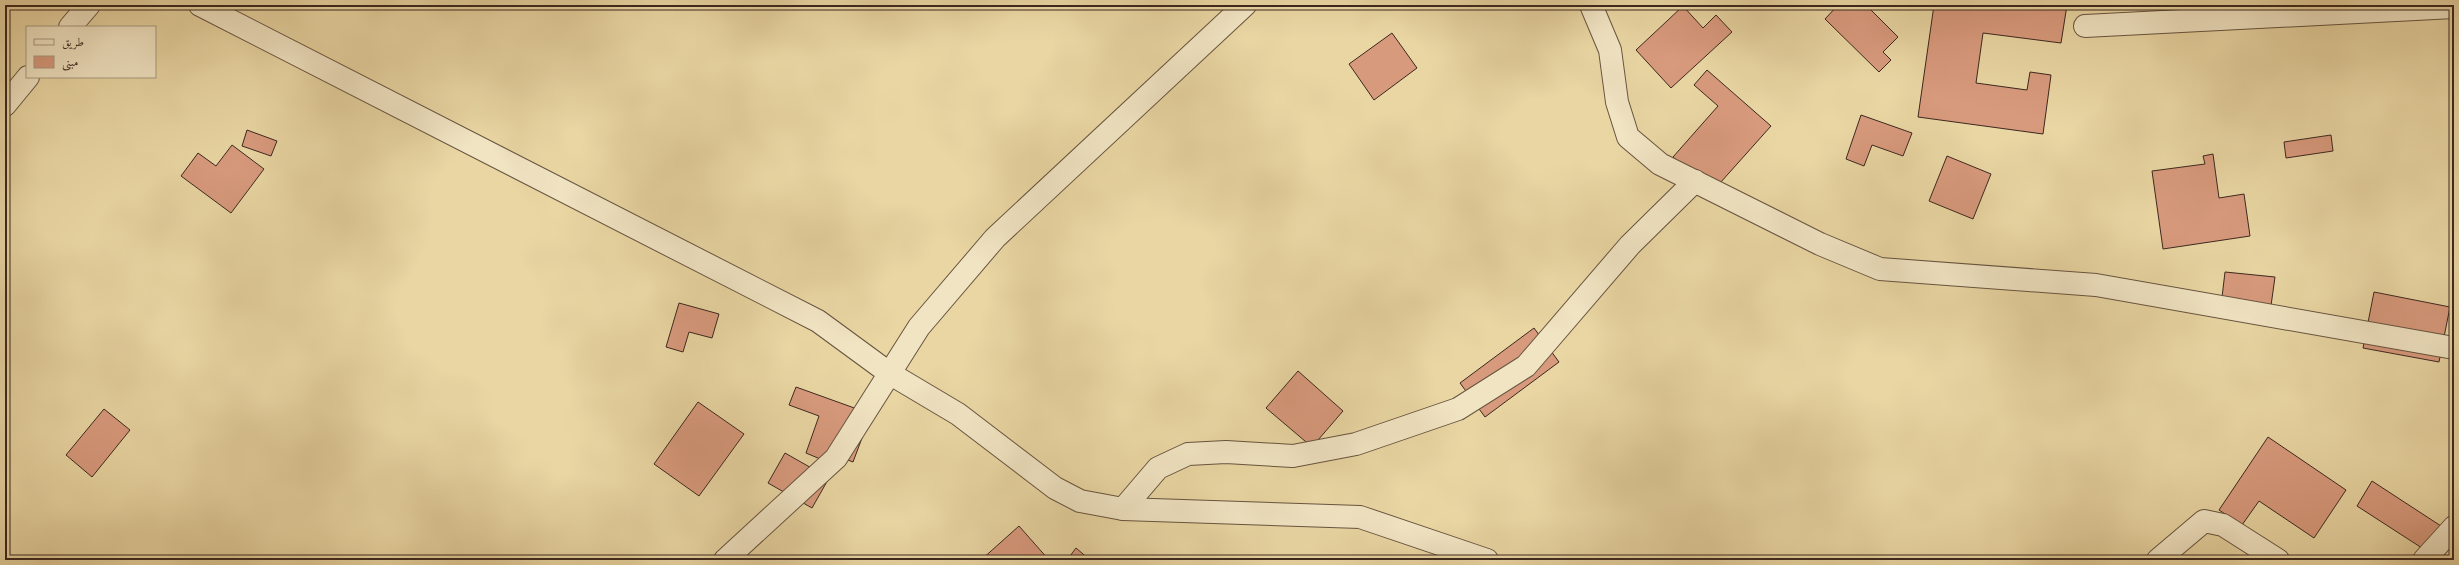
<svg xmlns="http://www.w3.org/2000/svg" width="2459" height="565" viewBox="0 0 2459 565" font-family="'IM FELL English',Amiri,serif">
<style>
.building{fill:#d89a7d;stroke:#3c281e}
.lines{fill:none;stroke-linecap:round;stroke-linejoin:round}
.minor-casing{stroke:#67543f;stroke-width:24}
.minor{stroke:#f1e4c3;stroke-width:22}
</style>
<rect width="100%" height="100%" fill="#e9d6a3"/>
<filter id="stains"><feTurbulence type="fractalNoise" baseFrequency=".005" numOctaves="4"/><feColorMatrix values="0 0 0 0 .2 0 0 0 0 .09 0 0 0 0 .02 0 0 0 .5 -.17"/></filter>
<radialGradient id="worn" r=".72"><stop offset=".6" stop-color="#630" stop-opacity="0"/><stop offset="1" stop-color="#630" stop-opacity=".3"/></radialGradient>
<g class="building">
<path d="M1838 5H1866L1898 37 1883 52 1891 60 1879 72 1825 19Z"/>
<path d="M1934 5H2067L2061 43 1983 33 1976 83 2027 90 2030 72 2051 75 2043 134 1918 117Z"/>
<path d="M2191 5H2233L2232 13Z"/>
<path d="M1683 6 1703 28 1716 15 1732 32 1671 88 1636 50Z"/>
<path d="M1392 33 1417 68 1374 100 1349 64Z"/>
<path d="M1707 70 1771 126 1712 192 1673 157 1718 106 1694 85Z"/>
<path d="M1861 115 1912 133 1903 156 1872 145 1864 166 1846 159Z"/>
<path d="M247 130 277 141 271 156 242 146Z"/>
<path d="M2331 135 2333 151 2286 158 2284 142Z"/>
<path d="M232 145 264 169 231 213 181 176 198 153 216 166Z"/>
<path d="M2213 154 2219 198 2244 194 2250 236 2163 249 2152 171 2205 164 2203 156Z"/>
<path d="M1947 156 1991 174 1973 219 1929 201Z"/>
<path d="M2225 272 2275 277 2269 320 2220 314Z"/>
<path d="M2374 292 2450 307 2439 362 2363 348Z"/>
<path d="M679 303 719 314 712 338 689 332 683 352 666 347Z"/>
<path d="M1534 328 1559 362 1485 417 1460 383Z"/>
<path d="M1298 371 1343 411 1312 447 1266 408Z"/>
<path d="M796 387 871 414 853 462 828 452 825 461 806 453 819 416 789 405Z"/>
<path d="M698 402 744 434 699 496 654 464Z"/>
<path d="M104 409 130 430 92 477 66 455Z"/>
<path d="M2268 437 2346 490 2314 538 2259 501 2242 525 2219 510Z"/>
<path d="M785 453 829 478 812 508 768 483Z"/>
<path d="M2372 481 2441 526 2425 550 2357 506Z"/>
<path d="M1019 526 1049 560H981Z"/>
<path d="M1076 548 1090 560H1067Z"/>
</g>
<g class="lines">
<g class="minor-casing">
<g id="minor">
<path d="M200 5 818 321 889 373 958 414 1055 488 1080 501 1123 509 1360 517 1487 560"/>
<path d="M1591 5 1610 50 1617 102 1628 137 1660 164 1820 244 1880 269 2096 285 2454 348"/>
<path d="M2085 26 2454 7"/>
<path d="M70 27 89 5"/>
<path d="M5 105 28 77"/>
<path d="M1123 509 1158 468 1188 454 1226 452 1293 456 1356 444 1458 409 1526 366 1630 245 1695 181"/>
<path d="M725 560 836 458 919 327 995 238 1245 5"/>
<path d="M2158 560 2204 521 2223 525 2278 560"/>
<path d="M2424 560 2454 527"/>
</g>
</g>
<use href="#minor" class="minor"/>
</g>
<rect width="2459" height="565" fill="none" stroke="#e9d6a3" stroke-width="20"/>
<rect x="6" y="6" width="2447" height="553" fill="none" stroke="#3c281e" stroke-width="2"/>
<rect x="10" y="10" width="2439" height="545" fill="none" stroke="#3c281e"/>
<rect x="26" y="26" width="130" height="52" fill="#f1e4c3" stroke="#a99981"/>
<rect x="34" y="39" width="20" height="6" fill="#f1e4c3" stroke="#a99981"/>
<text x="62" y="46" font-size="12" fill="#3c281e">طريق</text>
<rect x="34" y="56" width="20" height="12" fill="#d89a7d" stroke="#a99981"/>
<text x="62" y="66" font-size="12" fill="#3c281e">مبنى</text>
<rect width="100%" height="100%" filter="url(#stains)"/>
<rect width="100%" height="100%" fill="url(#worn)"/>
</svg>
